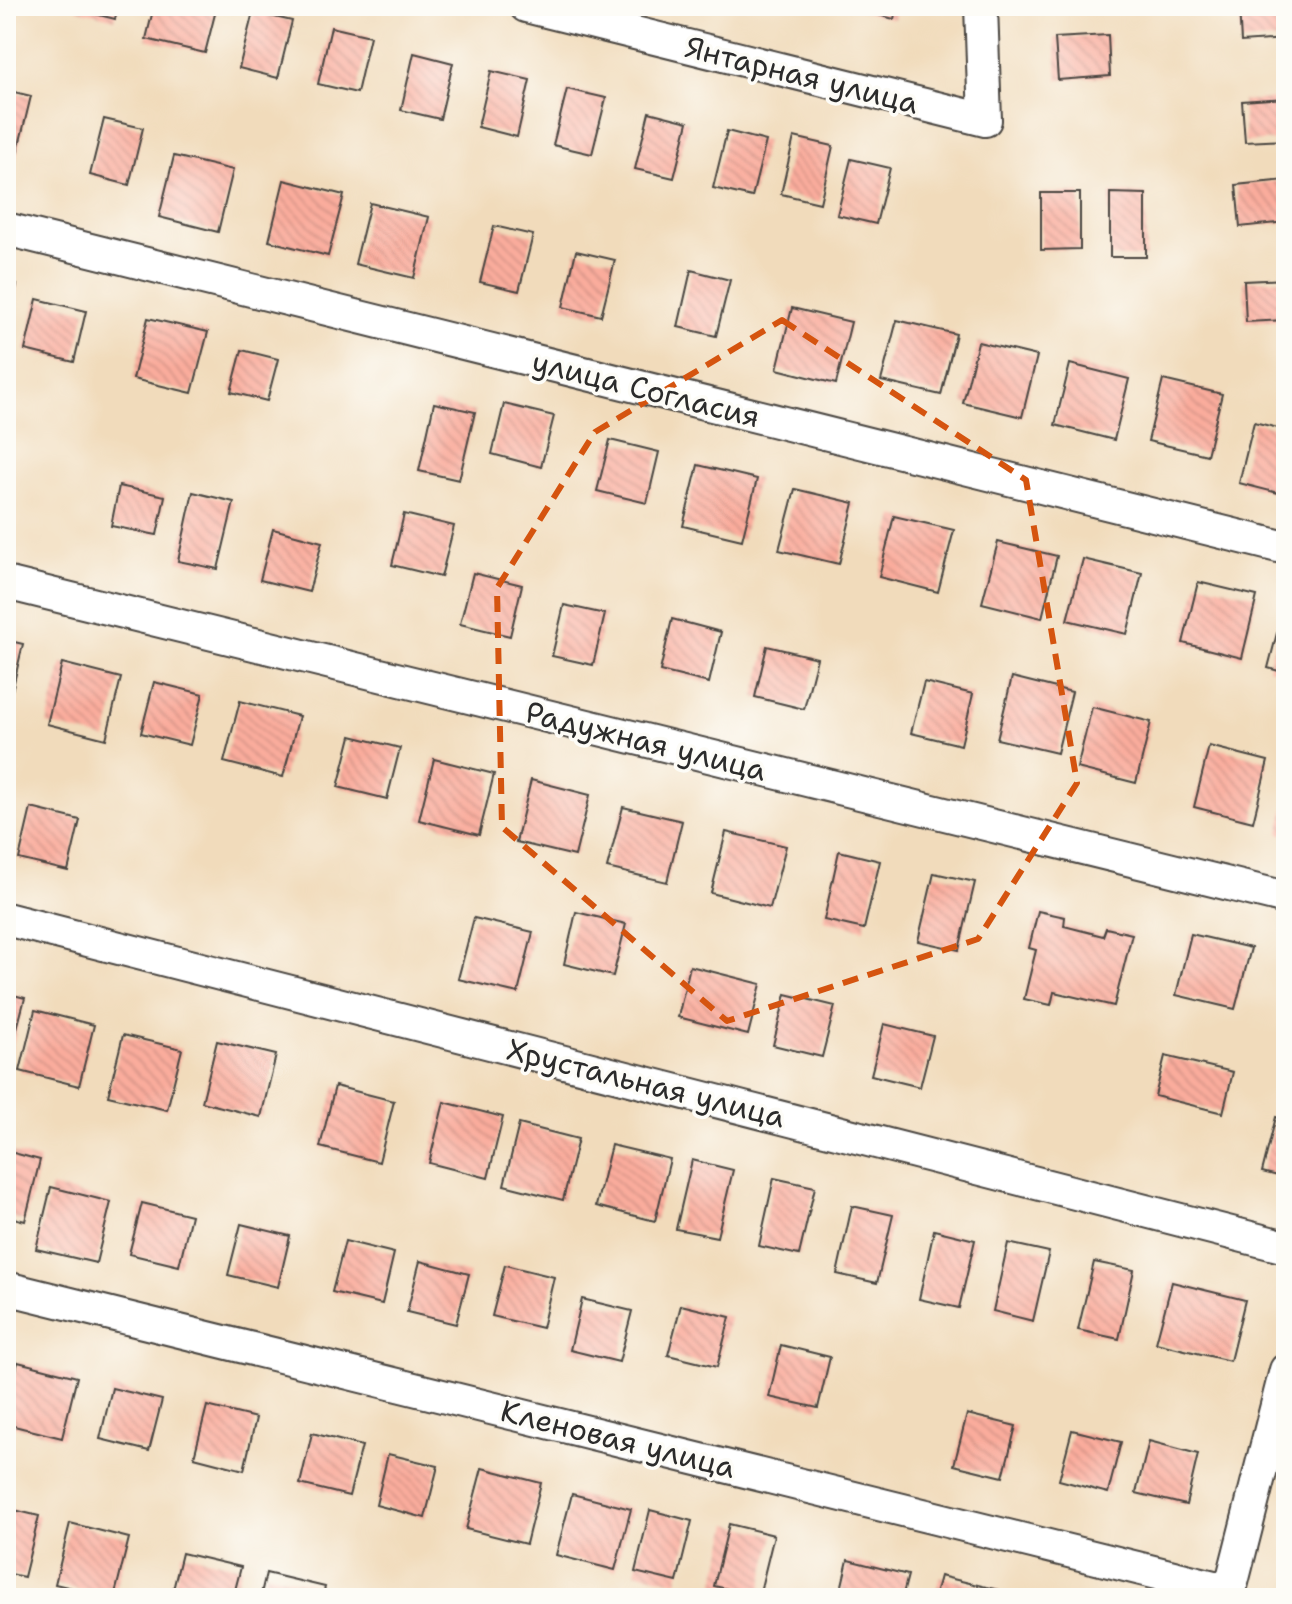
<svg xmlns="http://www.w3.org/2000/svg" width="1292" height="1604" viewBox="0 0 1292 1604" font-family="'Shantell Sans',sans-serif">
<style>
.building{fill:url(#building-back-hatch)}
.lines{fill:none;stroke-linecap:round;stroke-linejoin:round}
.minor-casing{stroke:#494541;stroke-width:36}
.minor{stroke:#fff;stroke-width:32}
.marked{fill:none;stroke:#d5540f;stroke-width:6;stroke-dasharray:16 10;stroke-linejoin:round}
.labels{text-anchor:middle;dominant-baseline:central;stroke-width:7;stroke-linejoin:round;paint-order:stroke}
.street-label{font-size:30px;fill:#2b2b2b;stroke:#fdfcf7}
</style>
<defs>
<pattern id="building-back-hatch" width="6" height="6" patternUnits="userSpaceOnUse" patternTransform="scale(2)"><rect width="6" height="6" fill="#faac9c"/><path d="M-1 5l2 2M0 0l6 6M5-1l2 2" fill="none" stroke="#d69487"/></pattern>
</defs>
<rect width="100%" height="100%" fill="#fdfcf7"/>
<filter id="ink" filterUnits="userSpaceOnUse"><feTurbulence type="fractalNoise" baseFrequency=".0125" numOctaves="2"/><feDisplacementMap in="SourceGraphic" scale="16" xChannelSelector="R" yChannelSelector="G"/><feConvolveMatrix kernelMatrix="1 2 1 2 8 2 1 2 1" color-interpolation-filters="sRGB"/></filter>
<filter id="wash" filterUnits="userSpaceOnUse"><feTurbulence type="fractalNoise" baseFrequency=".006" numOctaves="4" result="noise"/><feDisplacementMap in="SourceGraphic" scale="32" xChannelSelector="R" yChannelSelector="G"/><feGaussianBlur stdDeviation="1.8" result="paint"/><feColorMatrix in="noise" values="0 0 0 0 0 0 0 0 0 0 0 0 0 0 0 0 0 1.4 0 .05"/><feComposite in="paint" operator="in"/></filter>
<g filter="url(#wash)">
<rect width="100%" height="100%" fill="#f1dbbb"/>
<g id="blocks">
<g class="building">
<path d="M77 6H118L115 19 76 9Z"/>
<path d="M154 6H217L205 53 146 39Z"/>
<path d="M856 6H897L894 19 855 9Z"/>
<path d="M1239 6H1286V39L1241 42Z"/>
<path d="M253 12 292 21 278 78 239 68Z"/>
<path d="M331 27 370 36 357 93 318 84Z"/>
<path d="M1108 35 1110 76 1058 80 1055 38Z"/>
<path d="M414 53 453 63 440 119 401 110Z"/>
<path d="M491 71 530 80 517 137 478 127Z"/>
<path d="M567 89 606 98 592 154 553 145Z"/>
<path d="M6 90 31 96 16 158 6 155Z"/>
<path d="M1286 98V140L1245 142 1242 101Z"/>
<path d="M649 112 688 122 674 178 635 169Z"/>
<path d="M104 119 143 128 129 185 90 175Z"/>
<path d="M727 131 766 141 752 197 713 188Z"/>
<path d="M794 137 833 146 820 203 781 194Z"/>
<path d="M174 156 233 170 218 232 159 217Z"/>
<path d="M851 159 890 168 876 224 837 215Z"/>
<path d="M284 180 344 195 328 256 269 241Z"/>
<path d="M1286 180V222L1240 227 1236 185Z"/>
<path d="M1041 193H1080V249L1041 250Z"/>
<path d="M1110 193 1146 194V257H1110Z"/>
<path d="M370 203 429 217 414 278 355 264Z"/>
<path d="M494 226 533 235 519 291 480 282Z"/>
<path d="M576 251 615 260 601 316 563 307Z"/>
<path d="M691 270 730 280 716 336 678 327Z"/>
<path d="M1286 279V320L1246 322 1244 281Z"/>
<path d="M6 282 17 285 7 328H6Z"/>
<path d="M37 299 86 311 74 362 25 350Z"/>
<path d="M792 308 851 322 836 384 777 369Z"/>
<path d="M148 318 208 332 192 393 133 379Z"/>
<path d="M897 320 956 334 941 395 881 381Z"/>
<path d="M978 342 1037 356 1022 417 963 403Z"/>
<path d="M242 350 278 359 267 401 231 392Z"/>
<path d="M1070 364 1129 379 1114 440 1055 425Z"/>
<path d="M1163 380 1222 394 1207 455 1148 441Z"/>
<path d="M434 403 475 412 459 480 419 471Z"/>
<path d="M504 404 554 416 541 467 492 454Z"/>
<path d="M1254 422 1286 430V495L1239 483Z"/>
<path d="M610 440 659 452 647 503 597 491Z"/>
<path d="M698 465 757 479 742 540 683 526Z"/>
<path d="M119 486 165 496 157 535 111 526Z"/>
<path d="M795 489 854 503 839 564 779 550Z"/>
<path d="M193 492 234 502 218 569 178 561Z"/>
<path d="M404 514 454 526 441 577 392 565Z"/>
<path d="M894 516 954 530 938 592 879 577Z"/>
<path d="M273 529 322 542 309 592 260 580Z"/>
<path d="M998 542 1057 556 1042 618 982 603Z"/>
<path d="M1083 559 1142 573 1127 634 1067 620Z"/>
<path d="M473 573 522 585 510 636 460 624Z"/>
<path d="M1198 582 1257 596 1242 658 1183 643Z"/>
<path d="M1285 602H1286V673L1268 668Z"/>
<path d="M564 605 605 614 593 665 552 656Z"/>
<path d="M672 619 721 632 709 683 660 671Z"/>
<path d="M6 640 23 644 11 695 6 694Z"/>
<path d="M767 646 817 658 804 709 755 697Z"/>
<path d="M62 663 121 678 106 739 47 724Z"/>
<path d="M1012 677 1072 692 1057 753 997 739Z"/>
<path d="M154 682 203 694 190 745 141 733Z"/>
<path d="M924 682 973 694 961 745 911 733Z"/>
<path d="M240 701 299 716 283 777 224 762Z"/>
<path d="M1092 707 1151 722 1136 783 1077 768Z"/>
<path d="M351 736 400 748 387 799 338 787Z"/>
<path d="M1209 746 1268 761 1253 822 1194 807Z"/>
<path d="M434 759 494 774 479 835 419 820Z"/>
<path d="M531 780 590 795 575 856 516 842Z"/>
<path d="M623 807 682 821 667 882 607 868Z"/>
<path d="M31 808 80 820 68 871 19 859Z"/>
<path d="M1285 808H1286V835L1279 833Z"/>
<path d="M726 832 786 846 770 908 711 893Z"/>
<path d="M839 851 880 861 864 929 824 920Z"/>
<path d="M934 873 975 882 959 950 918 941Z"/>
<path d="M1038 911 1065 917 1064 926 1103 936 1106 928 1132 934 1114 1006 1054 992 1051 1005 1024 999 1036 950 1029 948Z"/>
<path d="M576 912 626 924 613 976 564 964Z"/>
<path d="M474 918 533 932 518 993 458 979Z"/>
<path d="M1191 934 1251 948 1235 1009 1176 995Z"/>
<path d="M690 966 761 984 748 1035 678 1017Z"/>
<path d="M6 993 25 998 9 1059H6Z"/>
<path d="M786 994 835 1006 822 1057 773 1045Z"/>
<path d="M35 1010 94 1025 79 1086 20 1071Z"/>
<path d="M884 1024 933 1036 920 1087 871 1075Z"/>
<path d="M123 1035 182 1049 167 1110 108 1096Z"/>
<path d="M217 1041 276 1055 261 1117 202 1102Z"/>
<path d="M1165 1056 1233 1072 1223 1113 1155 1096Z"/>
<path d="M335 1086 394 1101 379 1162 320 1147Z"/>
<path d="M444 1102 503 1117 488 1178 429 1163Z"/>
<path d="M1276 1117 1286 1119V1178L1262 1172Z"/>
<path d="M519 1124 578 1139 563 1200 504 1185Z"/>
<path d="M611 1145 670 1159 655 1221 596 1206Z"/>
<path d="M6 1151 40 1160 25 1221 6 1216Z"/>
<path d="M692 1160 733 1170 717 1237 676 1229Z"/>
<path d="M774 1178 815 1187 799 1255 759 1246Z"/>
<path d="M51 1187 111 1202 96 1263 36 1249Z"/>
<path d="M142 1203 191 1215 179 1266 129 1254Z"/>
<path d="M852 1206 893 1215 877 1283 837 1274Z"/>
<path d="M241 1224 290 1236 278 1287 228 1275Z"/>
<path d="M934 1230 975 1240 959 1308 919 1299Z"/>
<path d="M345 1241 394 1253 382 1304 332 1292Z"/>
<path d="M1008 1243 1049 1252 1033 1321 993 1311Z"/>
<path d="M420 1261 469 1274 456 1324 407 1312Z"/>
<path d="M1094 1262 1134 1270 1119 1339 1078 1330Z"/>
<path d="M505 1265 554 1277 542 1328 492 1316Z"/>
<path d="M1172 1282 1245 1300 1230 1361 1156 1343Z"/>
<path d="M582 1299 632 1311 619 1362 570 1350Z"/>
<path d="M681 1305 730 1317 717 1367 668 1355Z"/>
<path d="M781 1345 830 1357 818 1408 769 1397Z"/>
<path d="M18 1362 77 1377 62 1438 6 1424V1410Z"/>
<path d="M112 1388 162 1400 149 1451 100 1439Z"/>
<path d="M207 1406 256 1418 244 1470 194 1457Z"/>
<path d="M967 1414 1016 1426 1003 1477 954 1465Z"/>
<path d="M1072 1430 1121 1442 1108 1493 1059 1480Z"/>
<path d="M312 1433 362 1446 349 1496 300 1484Z"/>
<path d="M1149 1441 1198 1454 1186 1505 1136 1493Z"/>
<path d="M388 1454 438 1466 425 1518 376 1505Z"/>
<path d="M482 1468 541 1483 526 1544 466 1529Z"/>
<path d="M572 1494 631 1509 615 1570 556 1555Z"/>
<path d="M6 1508 39 1516 24 1577 6 1573Z"/>
<path d="M650 1510 692 1521 677 1582 635 1572Z"/>
<path d="M70 1523 129 1538 114 1598 55 1584Z"/>
<path d="M729 1524 774 1535 759 1596 714 1586Z"/>
<path d="M182 1553 241 1567 233 1598H171Z"/>
<path d="M848 1560 908 1575 902 1598H839Z"/>
<path d="M266 1573 325 1587 322 1598H260Z"/>
<path d="M940 1576 999 1590 997 1598H934Z"/>
</g>
</g>
</g>
<g filter="url(#ink)">
<use href="#blocks" fill-opacity="0" stroke="#494541" stroke-width="2"/>
<g class="lines">
<g class="minor-casing">
<g id="minor">
<path d="M526 6 985 120 981 6"/>
<path d="M6 229 1286 548"/>
<path d="M6 583 1286 898"/>
<path d="M6 919 1286 1247"/>
<path d="M6 1288 1230 1591"/>
<path d="M1228 1598 1286 1370"/>
</g>
</g>
<use href="#minor" class="minor"/>
</g>
</g>
<path class="marked" d="M782 320 1026 480 1077 783 978 939 727 1021 502 827 497 588 595 432Z"/>
<g class="labels">
<g class="street-label">
<text transform="translate(802 75) rotate(14)">Янтарная улица</text>
<text transform="translate(646 389) rotate(14)">улица Согласия</text>
<text transform="translate(646 741) rotate(14)">Радужная улица</text>
<text transform="translate(646 1083) rotate(14)">Хрустальная улица</text>
<text transform="translate(618 1439) rotate(14)">Кленовая улица</text>
</g>
</g>
<rect width="1292" height="1604" fill="none" stroke="#fdfcf7" stroke-width="32"/>
</svg>
